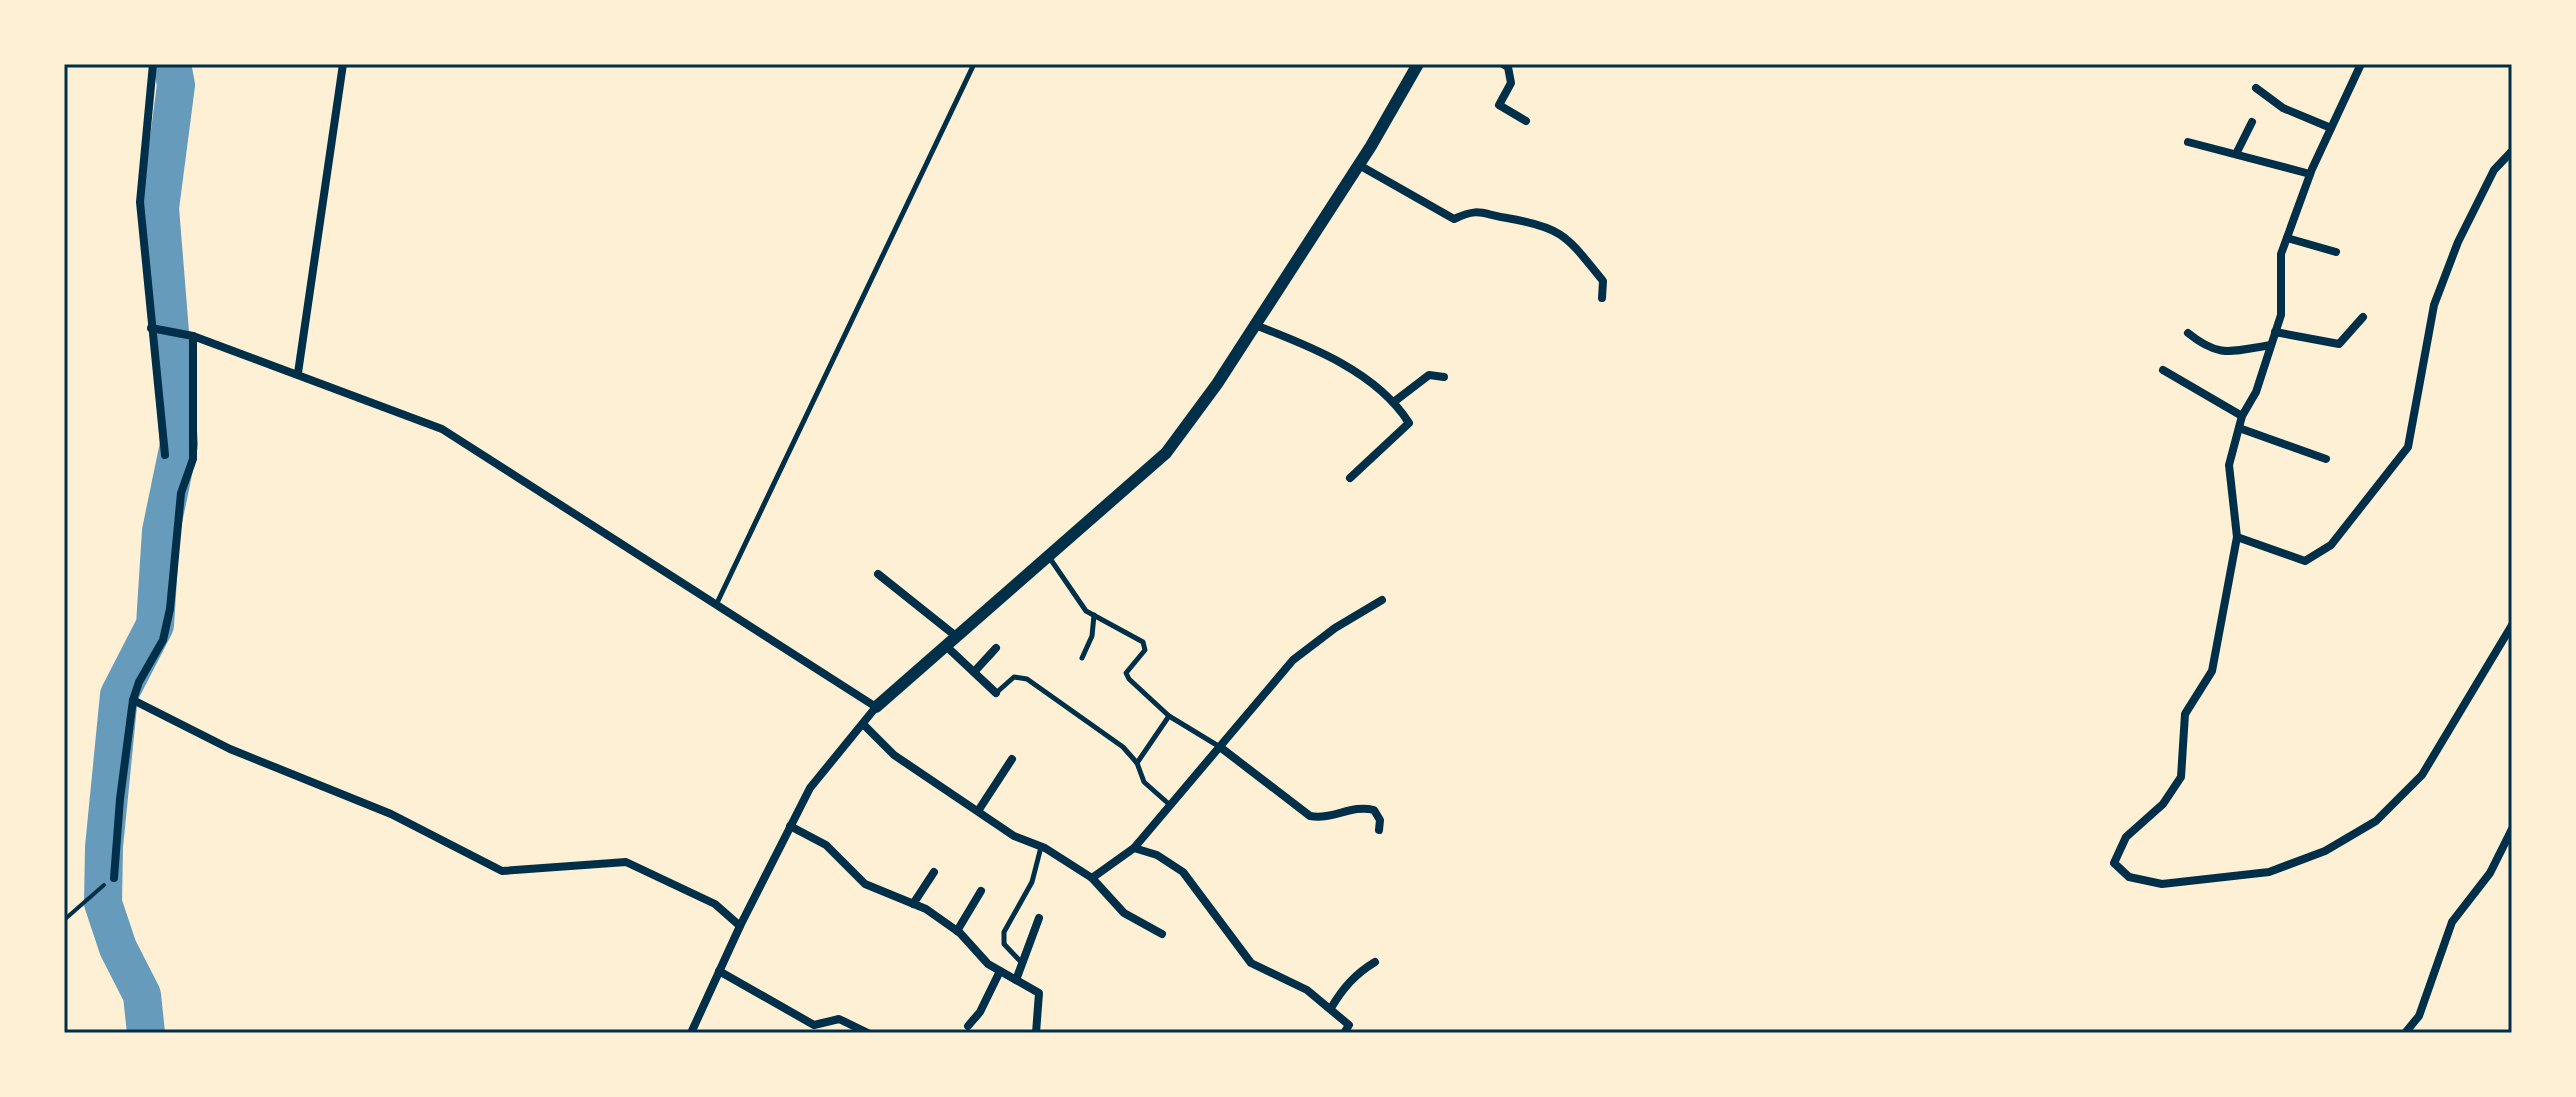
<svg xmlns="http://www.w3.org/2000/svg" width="2576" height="1097" viewBox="0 0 2576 1097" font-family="'IBM Plex Serif',serif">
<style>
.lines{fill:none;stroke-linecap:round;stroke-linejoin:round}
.river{stroke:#669bbc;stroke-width:38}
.path{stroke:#003049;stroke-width:4}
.service{stroke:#003049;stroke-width:5}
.minor{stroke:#003049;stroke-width:8}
.tertiary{stroke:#003049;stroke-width:12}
.neatline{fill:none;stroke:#003049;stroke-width:3}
</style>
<rect width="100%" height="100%" fill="#fdf0d5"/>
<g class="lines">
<path class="river" d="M146 1033 142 995 118 948 103 903 104 847 119 695 155 625 161 531 179 444 160 208 176 85 172 64"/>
<path class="path" d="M64 920 104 885"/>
<g class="service">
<path d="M1049 557 1086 611 1143 642 1145 650 1126 673 1129 679 1169 716 1220 747"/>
<path d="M717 603 974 64"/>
<path d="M1082 658 1092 636 1094 615"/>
<path d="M996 693 1014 677 1027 679 1123 747 1137 763 1144 782 1170 805"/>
<path d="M1137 763 1169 716"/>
<path d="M1022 963 1004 944V932L1032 882 1041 847"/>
</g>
<g class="minor">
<path d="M153 64 140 202 165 455"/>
<path d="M1503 64 1508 67 1511 83 1499 105 1526 121"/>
<path d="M2361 64 2312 169 2281 254V315L2256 392 2242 416 2229 465 2237 537 2212 671 2185 714 2181 777 2163 804 2126 837 2114 863 2129 877 2162 884 2269 872 2325 851 2376 821 2422 775 2512 625"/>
<path d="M2256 88 2283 108 2331 128"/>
<path d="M2188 142 2310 174"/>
<path d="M2236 154 2252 122"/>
<path d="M1359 165 1454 219C1480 207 1481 214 1507 218 1565 228 1567 237 1603 281L1602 298"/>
<path d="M2287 238 2336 252"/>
<path d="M1255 325C1310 346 1377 372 1409 423L1350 478"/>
<path d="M151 328 193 336 442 429 876 707 810 788 740 926 691 1033"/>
<path d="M2275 332 2339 344 2363 317"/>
<path d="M2188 333C2220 359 2232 351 2271 345"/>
<path d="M2163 370 2242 416"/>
<path d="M298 373 343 64"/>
<path d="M1395 401 1429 375 1444 377"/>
<path d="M2239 428 2326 459"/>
<path d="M2237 537 2305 561 2331 545 2408 447 2434 305 2458 242 2494 170 2512 151"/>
<path d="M878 574 957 637"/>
<path d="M946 646 996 693"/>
<path d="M974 672 996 648"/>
<path d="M133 700 230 749 391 814 502 871 626 862 715 904 740 926"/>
<path d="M863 724 894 755 1014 836 1045 848 1092 878 1134 848 1157 855 1183 872 1251 963 1307 990 1349 1025 1344 1033"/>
<path d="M1220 747 1310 816C1334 820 1351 804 1374 810L1380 820 1379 830"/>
<path d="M978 811 1012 759"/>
<path d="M790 826 826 845 865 884 926 909 960 933 988 964 1039 993 1036 1033"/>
<path d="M1134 848 1293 660 1335 628 1382 600"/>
<path d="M114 878 120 799 133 700 139 682 163 640 170 609 181 493 193 459V336"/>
<path d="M1092 878 1124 913 1162 934"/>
<path d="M913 904 934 872"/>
<path d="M957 931 981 891"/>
<path d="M719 971 814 1025 839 1019 868 1033"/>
<path d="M1016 980 1039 918"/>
<path d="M1331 1008C1343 988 1355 974 1375 962"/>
<path d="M968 1026 980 1012 1000 971"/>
<path d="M2405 1033 2419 1016 2452 922 2490 873 2512 829"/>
</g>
<path class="tertiary" d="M876 707 1166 453 1217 384 1371 146 1418 64"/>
</g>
<rect width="2576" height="1097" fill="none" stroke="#fdf0d5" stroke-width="132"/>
<rect x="66" y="66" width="2444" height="965" class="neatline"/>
</svg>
